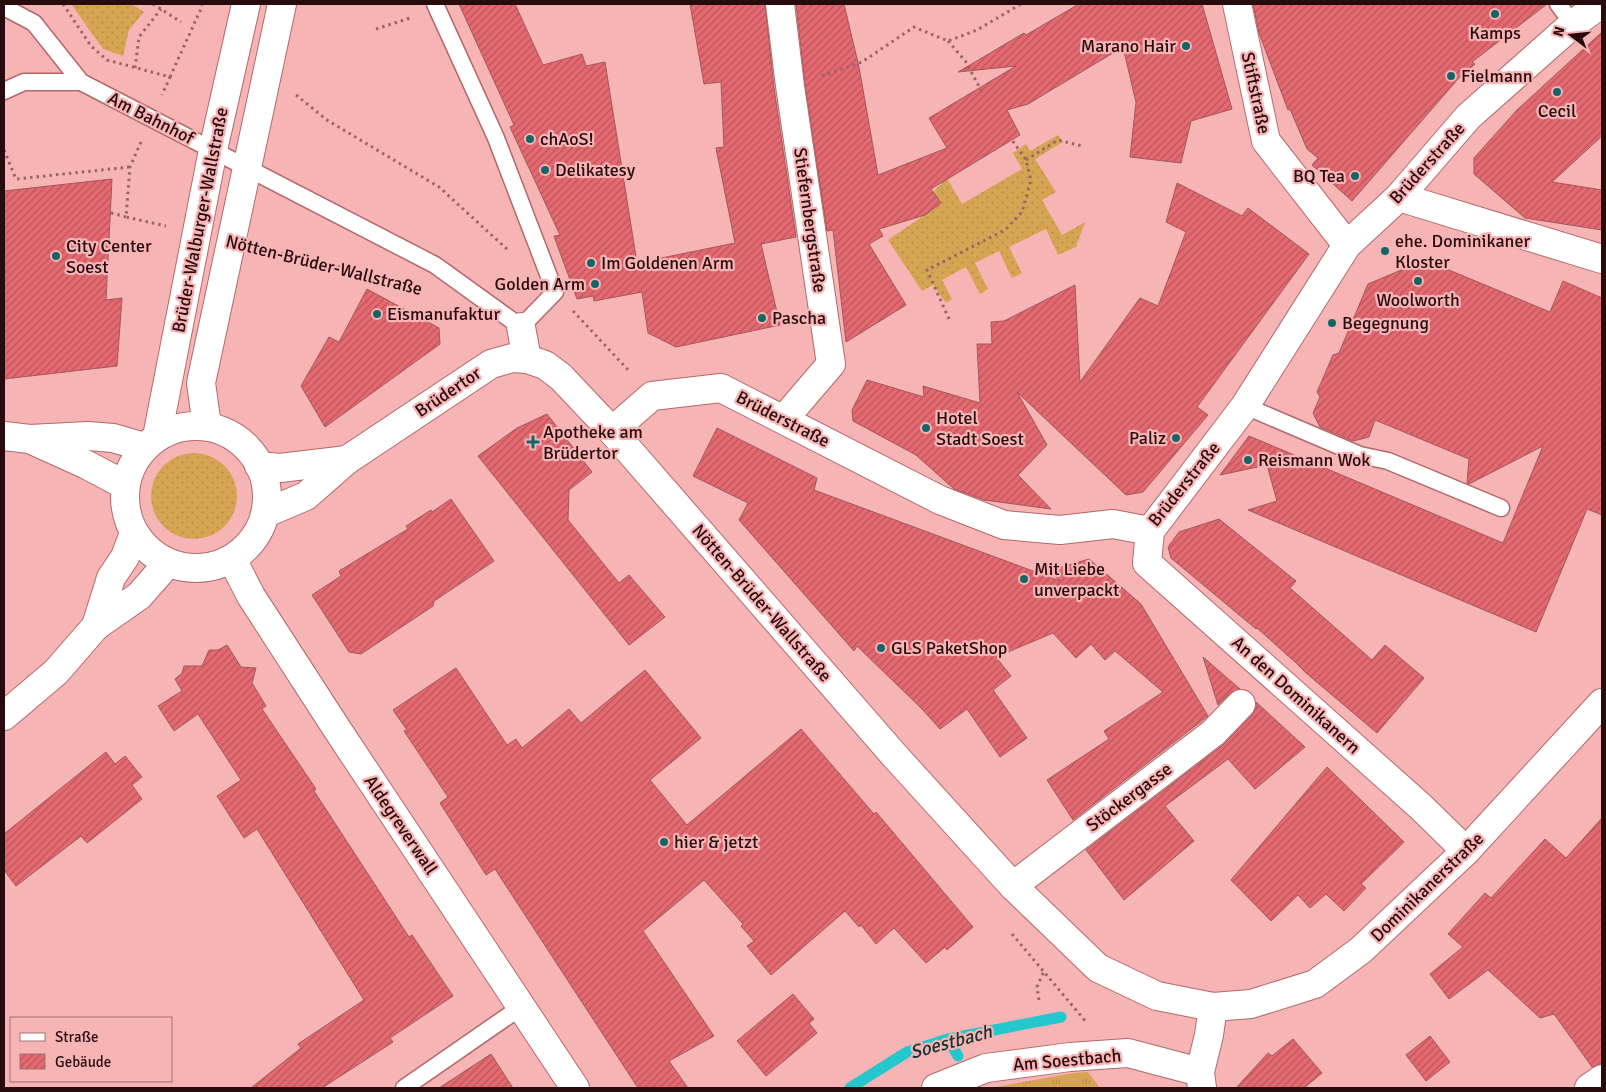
<svg xmlns="http://www.w3.org/2000/svg" width="1606" height="1092" viewBox="0 0 1606 1092" font-family="Signika,sans-serif">
<style>
.grass{fill:url(#grass-dots)}
.park{fill:url(#park-tufts)}
.lines{fill:none;stroke-linecap:round;stroke-linejoin:round}
.stream{stroke:#23c7cd;stroke-width:11}
.building{fill:url(#building-hatch);stroke:#a2585b}
.lane-casing{stroke:#b4686a;stroke-width:19}
.street-casing{stroke:#b4686a;stroke-width:30}
.secondary-casing{stroke:#b4686a;stroke-width:30}
.path{stroke:#976667;stroke-width:3;stroke-dasharray:2.5 4;stroke-linecap:butt}
.lane{stroke:#fff;stroke-width:16}
.street{stroke:#fff;stroke-width:28}
.secondary{stroke:#fff;stroke-width:28}
.poi-dot{fill:#156567;stroke:#f7b4b5;stroke-width:2}
.labels{text-anchor:middle;dominant-baseline:central;stroke-width:4.5;stroke-linejoin:round;paint-order:stroke}
.poi-label{font-size:18px;fill:#280b0d;stroke:#f7b4b5;text-anchor:start}
.street-label{font-size:18px;fill:#280b0d;stroke:#f7b4b5}
.water-label{font-size:19px;font-style:italic;fill:#153435;stroke:#f7b4b5}
</style>
<defs>
<pattern id="grass-dots" width="8" height="8" patternUnits="userSpaceOnUse" patternTransform="scale(1.25)"><rect width="8" height="8" fill="#d5a554"/><path d="M2 2h.1M6 6h.1" fill="none" stroke="#b78d48" stroke-width="1.8" stroke-linecap="round"/></pattern>
<pattern id="park-tufts" width="24" height="20" patternUnits="userSpaceOnUse" patternTransform="scale(1.25)"><rect width="24" height="20" fill="#d5a554"/><path d="M3 7l-1-3M5 7V3M7 7l1-3M15 17l-1-3M17 17v-4M19 17l1-3" fill="none" stroke="#b78d48"/></pattern>
<pattern id="building-hatch" width="6" height="6" patternUnits="userSpaceOnUse" patternTransform="scale(1.25)"><rect width="6" height="6" fill="#e56971"/><path d="M-1 1l2-2M0 6l6-6M5 7l2-2" fill="none" stroke="#ba555b"/></pattern>
</defs>
<rect width="100%" height="100%" fill="#f7b4b5"/>
<g class="grass">
<path d="M71 4H131L144 12 129 30 123 56 103 49Z"/>
<path d="M1058 135 1063 142 1035 159 1056 192 1042 200 1062 235 1085 222 1076 247 1058 255 1046 229 1009 247 1022 273 1012 278 999 251 975 263 988 289 980 294 966 267 942 280 952 299 946 303 933 285 922 291 888 240 932 210 933 192 947 178 962 204 1022 169 1013 153 1026 144 1030 151Z"/>
<circle cx="194" cy="496" r="43"/>
</g>
<path class="park" d="M1088 1072 1100 1088H990L1073 1073Z"/>
<g class="lines">
<g class="stream">
<path d="M948 1039 958 1056"/>
<path d="M850 1088 907 1052 948 1039 1061 1017"/>
</g>
</g>
<g class="building">
<path d="M459 4H515L543 65 582 54 586 66 605 62 637 263 735 243 716 148 724 147 721 82 704 84 690 4H765L774 88 796 237 761 244 780 325 676 347 648 333 642 292 594 301 593 296 577 299 554 236 560 235 510 127 514 125Z"/>
<path d="M796 4H844L859 67 878 175 947 148 929 118 1016 66 958 72 1024 33 1026 35 1038 28 1079 4H1202L1232 109 1191 121 1181 163 1130 157 1136 102 1123 47 1028 104 1007 110 1020 135 931 189 941 203 925 215 879 229 883 236 869 244 906 305 846 342 833 230 827 231 805 84Z"/>
<path d="M1253 4H1547L1472 62 1475 64 1458 79 1352 201 1312 165 1318 158 1307 149 1290 109 1288 110 1259 33Z"/>
<path d="M1602 32V136L1552 182 1602 190V230L1525 218 1474 174V158L1517 110Z"/>
<path d="M112 179 106 300 122 298 117 366 4 379V191Z"/>
<path d="M1177 183 1242 216 1248 208 1309 254 1197 407 1208 415 1143 492 1126 495 1017 392 1047 445 1018 475 1051 509 984 500 954 489 916 455 853 421 852 410 867 380 924 397 923 386 980 403 977 344H992L991 322 1004 321 1075 285 1080 382 1140 298 1158 306 1186 232 1166 222Z"/>
<path d="M1425 260 1550 312 1563 281 1602 298V515L1587 509 1536 632 1248 510 1277 501 1267 465 1220 475 1249 436 1503 543 1543 446 1469 484 1467 483 1469 459 1375 420 1369 437 1353 441 1320 427 1313 413 1320 397 1317 392 1333 355 1339 353 1368 284Z"/>
<path d="M367 289 439 328 440 344 325 427 301 386 329 337 339 342Z"/>
<path d="M547 414 592 472 569 490 568 520 619 583 629 575 665 617 629 645 478 456 517 428Z"/>
<path d="M717 428 817 478 814 490 1060 581 1049 571 1089 559 1141 604 1208 716 1073 820 1047 780 1109 739 1104 731 1163 692 1115 651 1105 660 1091 644 1076 658 1053 633 996 657 1011 676 993 690 1027 738 1000 757 967 709 940 729 922 709 857 646 854 651 739 520 748 503 693 476Z"/>
<path d="M451 499 494 561 434 601 433 606 361 654 349 652 312 595 341 576 339 571 408 529 406 526 431 510 432 512Z"/>
<path d="M1219 519 1296 581 1290 588 1372 660 1385 645 1424 678 1377 733 1306 673 1295 662 1257 628 1256 629 1171 558 1168 547 1179 532Z"/>
<path d="M227 645 241 667 256 668 252 683 266 706 262 709 316 789 314 791 409 937 412 935 453 996 390 1038 393 1042 322 1088H251L301 1048 298 1044 364 1000 257 829 244 838 217 796 241 780 198 714 174 731 158 706 182 691 175 679 182 673 184 666H202L209 650H218Z"/>
<path d="M1203 657 1240 689 1230 693 1218 705Z"/>
<path d="M456 668 507 745 516 739 522 748 569 709 581 723 645 670 701 738 650 780 687 825 801 729 874 814 876 812 973 927 947 950 945 947 926 963 894 928 876 944 861 925 859 927 845 911 771 975 747 946 754 941 741 926 743 924 704 880 643 931 714 1036 669 1061 688 1088H638L495 869 486 875 440 803 448 797 404 731 407 730 393 710Z"/>
<path d="M1256 702 1305 747 1255 789 1228 759 1165 806 1194 841 1124 900 1086 850 1223 745 1252 715 1256 708Z"/>
<path d="M106 752 115 764 125 756 142 777 132 785 142 799 87 843 81 836 16 886 4 870V834Z"/>
<path d="M1327 767 1404 842 1361 884 1366 888 1344 911 1326 894 1310 908 1298 895 1271 921 1231 880Z"/>
<path d="M1602 818V1064L1592 1067 1554 1014 1540 1018 1488 970 1449 999 1430 974 1463 947 1448 934 1485 893 1491 898 1545 839 1566 858Z"/>
<path d="M793 994 814 1019 809 1023 817 1033 766 1076 737 1041Z"/>
<path d="M1430 1036 1450 1062 1426 1081 1406 1055Z"/>
<path d="M1293 1039 1322 1073 1304 1088H1236L1268 1053 1272 1056Z"/>
<path d="M491 1054 513 1088H439Z"/>
</g>
<g class="lines">
<g class="lane-casing">
<g id="lane">
<path d="M1558 4 1573 24"/>
<path d="M4 7 34 23 81 82 435 265 521 327 555 292 496 138 435 4"/>
<path d="M4 91 24 82H81"/>
<path d="M1245 406 1360 455 1388 461 1501 508"/>
<path d="M404 1088 521 1007"/>
</g>
</g>
<g class="street-casing">
<g id="street">
<path d="M780 4 790 86 831 364 784 419"/>
<path d="M1237 4 1266 141 1347 245"/>
<path d="M1399 197 1602 259"/>
<path d="M521 327 527 359"/>
<path d="M612 431 652 396 721 388 940 500 1004 525 1060 530 1113 524 1150 531"/>
<path d="M4 436 30 439 88 436 113 438 144 447"/>
<path d="M34 441 85 464 125 485"/>
<path d="M259 466 280 468 347 460"/>
<path d="M266 513 306 496 347 460 491 364 512 358 527 359 545 365 561 377 612 431 894 755 1013 886 1098 968 1157 996 1213 1007 1251 1004 1315 984 1361 950 1466 851 1602 703"/>
<path d="M1150 531 1245 406 1347 245 1399 197 1468 117 1573 24 1601 4"/>
<path d="M1150 531 1147 563 1421 807 1466 851"/>
<path d="M1013 886 1213 733 1241 704"/>
<path d="M936 1088 986 1068 1070 1057 1113 1054 1128 1053 1200 1072"/>
<path d="M1202 1088 1200 1072 1209 1035 1213 1007"/>
<path d="M1589 1088 1602 1079"/>
</g>
</g>
<g class="secondary-casing">
<g id="secondary">
<circle cx="196" cy="497" r="71"/>
<path d="M207 426 201 383 282 4"/>
<path d="M157 437 213 150 246 4"/>
<path d="M232 559 251 596 337 729 575 1088"/>
<path d="M96 626 111 578 125 557 134 533"/>
<path d="M4 716 56 672 96 626 139 596 168 563"/>
</g>
</g>
<g class="path">
<path d="M63 4 91 46 107 60 170 77 162 95"/>
<path d="M153 4 181 22"/>
<path d="M376 29 413 17"/>
<path d="M948 41 966 62 982 92"/>
<path d="M135 68 139 37 161 9"/>
<path d="M822 76 862 62 914 27 948 41 977 30 1021 4"/>
<path d="M170 77 200 11 202 4"/>
<path d="M296 95 327 120 439 187 508 250"/>
<path d="M141 142 130 167 126 217 166 226"/>
<path d="M4 150 16 179 130 167"/>
<path d="M1026 160 1058 140 1082 146"/>
<path d="M111 213 126 217"/>
<path d="M262 249 405 282"/>
<path d="M573 311 630 372"/>
<path d="M949 319 927 270 1005 230 1022 212 1031 180 1026 160 1012 140"/>
<path d="M1012 934 1087 1023"/>
<path d="M1039 1000 1037 987 1044 971"/>
</g>
<use href="#lane" class="lane"/>
<use href="#street" class="street"/>
<use href="#secondary" class="secondary"/>
</g>
<g class="poi-dot">
<circle cx="1495" cy="14" r="5"/>
<circle cx="1186" cy="46" r="5"/>
<circle cx="1451" cy="76" r="5"/>
<circle cx="1557" cy="92" r="5"/>
<circle cx="530" cy="139" r="5"/>
<circle cx="545" cy="170" r="5"/>
<circle cx="1355" cy="176" r="5"/>
<circle cx="1385" cy="251" r="5"/>
<circle cx="56" cy="256" r="5"/>
<circle cx="591" cy="263" r="5"/>
<circle cx="1418" cy="281" r="5"/>
<circle cx="595" cy="284" r="5"/>
<circle cx="377" cy="314" r="5"/>
<circle cx="762" cy="318" r="5"/>
<circle cx="1332" cy="323" r="5"/>
<circle cx="926" cy="428" r="5"/>
<circle cx="1176" cy="438" r="5"/>
<path d="M530.5 434.5h5v5h5v5h-5v5h-5v-5h-5v-5h5z"/>
<circle cx="1248" cy="460" r="5"/>
<circle cx="1024" cy="579" r="5"/>
<circle cx="881" cy="648" r="5"/>
<circle cx="664" cy="842" r="5"/>
</g>
<g class="labels">
<g class="poi-label">
<text x="1495" y="33" text-anchor="middle">Kamps</text>
<text x="1176" y="46" text-anchor="end">Marano Hair</text>
<text x="1461" y="76">Fielmann</text>
<text x="1557" y="111" text-anchor="middle">Cecil</text>
<text x="540" y="139">chAoS!</text>
<text x="555" y="170">Delikatesy</text>
<text x="1345" y="176" text-anchor="end">BQ Tea</text>
<text x="1395" y="241">ehe. Dominikaner<tspan x="1395" dy="21">Kloster</tspan></text>
<text x="66" y="246">City Center<tspan x="66" dy="21">Soest</tspan></text>
<text x="601" y="263">Im Goldenen Arm</text>
<text x="585" y="284" text-anchor="end">Golden Arm</text>
<text x="1418" y="300" text-anchor="middle">Woolworth</text>
<text x="387" y="314">Eismanufaktur</text>
<text x="772" y="318">Pascha</text>
<text x="1342" y="323">Begegnung</text>
<text x="936" y="418">Hotel<tspan x="936" dy="21">Stadt Soest</tspan></text>
<text x="543" y="432">Apotheke am<tspan x="543" dy="21">Brüdertor</tspan></text>
<text x="1166" y="438" text-anchor="end">Paliz</text>
<text x="1258" y="460">Reismann Wok</text>
<text x="1034" y="569">Mit Liebe<tspan x="1034" dy="21">unverpackt</tspan></text>
<text x="891" y="648">GLS PaketShop</text>
<text x="674" y="842">hier &amp; jetzt</text>
</g>
<g class="street-label">
<text transform="translate(1256 93) rotate(78)">Stiftstraße</text>
<text transform="translate(151 118) rotate(27)">Am Bahnhof</text>
<text transform="translate(1427 163) rotate(-48)">Brüderstraße</text>
<text transform="translate(200 220) rotate(-79)">Brüder-Walburger-Wallstraße</text>
<text transform="translate(810 220) rotate(82)">Stiefernbergstraße</text>
<text transform="translate(324 265) rotate(14)">Nötten-Brüder-Wallstraße</text>
<text transform="translate(448 392) rotate(-34)">Brüdertor</text>
<text transform="translate(783 419) rotate(27)">Brüderstraße</text>
<text transform="translate(1184 484) rotate(-51)">Brüderstraße</text>
<text transform="translate(762 603) rotate(49)">Nötten-Brüder-Wallstraße</text>
<text transform="translate(1296 695) rotate(42)">An den Dominikanern</text>
<text transform="translate(1129 797) rotate(-37)">Stöckergasse</text>
<text transform="translate(401 825) rotate(56)">Aldegreverwall</text>
<text transform="translate(1427 887) rotate(-44)">Dominikanerstraße</text>
<text transform="translate(1067 1060) rotate(-5)">Am Soestbach</text>
</g>
<g class="water-label">
<text transform="translate(951 1042) rotate(-15)">Soestbach</text>
</g>
</g>
<rect width="1606" height="1092" fill="none" stroke="#280b0d" stroke-width="10"/>
<rect x="10" y="1017" width="162" height="65" fill="#f7b4b5" stroke="#a47072"/>
<rect x="20" y="1033" width="25" height="8" fill="#ffffff" stroke="#a47072"/>
<text x="55" y="1042" font-size="15" fill="#280b0d">Straße</text>
<rect x="20" y="1054" width="25" height="15" fill="url(#building-hatch)" stroke="#a47072"/>
<text x="55" y="1067" font-size="15" fill="#280b0d">Gebäude</text>
<g transform="translate(1571 35) rotate(286)" stroke="#f7b4b5" stroke-width="4" paint-order="stroke">
<path d="M0-4L9 19L0 12L-9 19Z" fill="#280b0d"/>
<text y="-8" font-size="14" font-weight="bold" text-anchor="middle" fill="#280b0d">N</text>
</g>
</svg>
